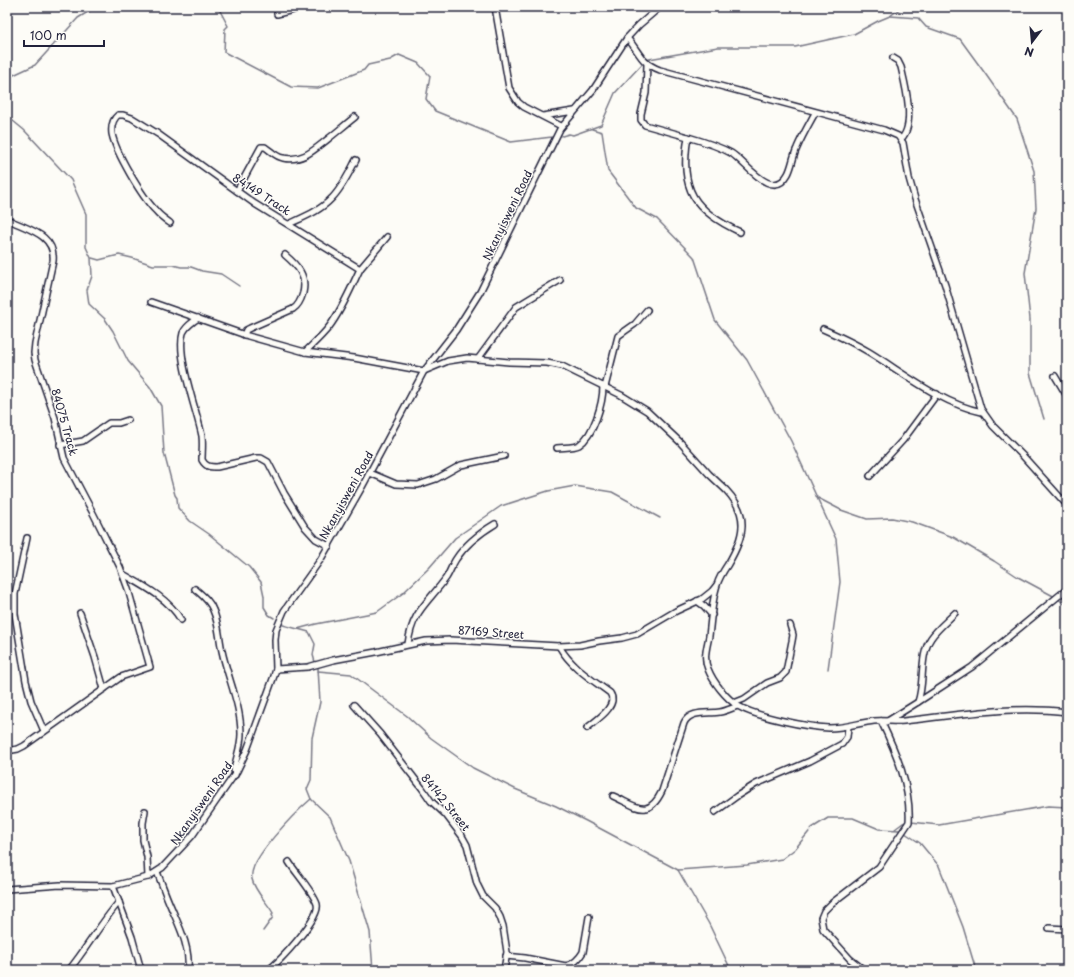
<svg xmlns="http://www.w3.org/2000/svg" width="1074" height="977" viewBox="0 0 1074 977" font-family="'Playpen Sans',sans-serif">
<style>
.lines{fill:none;stroke-linecap:round;stroke-linejoin:round}
.stream{stroke:#787885;stroke-width:1.5}
.minor-casing{stroke:#22223b;stroke-width:8}
.minor{stroke:#fdfcf7;stroke-width:5}
.labels{text-anchor:middle;dominant-baseline:central;stroke-width:3;stroke-linejoin:round;paint-order:stroke}
.street-label{font-size:11px;fill:#22223b;stroke:#fdfcf7}
</style>
<rect width="100%" height="100%" fill="#fdfcf7"/>
<filter id="ink" filterUnits="userSpaceOnUse"><feTurbulence type="fractalNoise" baseFrequency=".025" numOctaves="2"/><feDisplacementMap in="SourceGraphic" scale="8" xChannelSelector="R" yChannelSelector="G"/><feConvolveMatrix kernelMatrix="1 2 1 2 8 2 1 2 1" color-interpolation-filters="sRGB"/></filter>
<g filter="url(#ink)">
<g class="lines">
<g class="stream">
<path d="M218 7 228 26 225 29 224 52 291 87 318 88 364 70 368 65 390 60 399 55 418 63 430 76 426 99 435 111 511 142 552 137"/>
<path d="M890 16 918 18 926 27 960 39 984 72 1017 119 1034 171 1036 208 1025 273 1030 319V373L1044 419"/>
<path d="M649 59 718 47H795L854 34 878 21 890 16 902 7"/>
<path d="M7 78 35 65 78 18 96 7"/>
<path d="M7 116 24 130 71 180 86 214V247L91 258 92 276 87 290 89 304 105 319 113 331 128 361 150 387 161 406 164 453 175 495 177 498 178 508 190 521 209 534 249 567 261 582 264 596V607L269 615 274 618"/>
<path d="M592 129 602 132 608 171 636 208 657 219 694 257 715 320 747 360 791 441 836 539 840 582 828 669"/>
<path d="M562 136 569 134 573 135 601 125 615 93 643 63"/>
<path d="M92 258 99 260 119 255 132 258 153 265H173L181 267H191L202 271 221 274 239 286"/>
<path d="M816 497 841 510 867 519 892 518 912 522 953 537 994 561 1018 577 1057 598 1067 606"/>
<path d="M283 625 309 632 315 644 313 655 315 662"/>
<path d="M297 629 316 624 377 612 403 593 429 568 455 538 501 506 548 491 575 486 612 492 660 518"/>
<path d="M318 671 351 674 407 716 431 738 473 768 515 789 556 806 586 821 678 870 747 865 782 859 795 849 812 828 828 818H853L879 829 899 830"/>
<path d="M311 799 330 817 349 861 370 932 373 970"/>
<path d="M911 822 939 825 1048 806 1067 807"/>
<path d="M895 829 903 823 907 822"/>
<path d="M905 833 920 843 939 866 963 927 976 970"/>
<path d="M678 870 709 924 731 970"/>
<path d="M263 931 273 917 272 915 273 913C267 902 255 892 252 879 247 860 297 811 311 799L307 789 311 780 312 738 320 702 318 668"/>
</g>
<g class="minor-casing">
<g id="minor">
<path d="M495 7 509 88 518 102 524 107 561 126"/>
<path d="M277 14 293 10 298 7"/>
<path d="M627 38C641 53 639 62 660 70L884 130 898 136 903 143 909 178 915 199 945 285 981 409 993 426 1023 456 1067 505"/>
<path d="M893 58 898 61 901 67C905 84 916 125 901 139"/>
<path d="M647 64 646 93 641 114V120L645 125 688 137C679 189 694 211 740 232"/>
<path d="M543 116 574 111"/>
<path d="M688 137C702 141 718 146 731 153 745 161 772 203 788 174 792 167 793 156 797 148 802 136 809 124 815 113"/>
<path d="M237 191 261 147H265C271 151 276 157 283 158 302 162 314 150 328 139 337 132 346 124 355 117"/>
<path d="M7 219C26 229 56 234 53 261L35 343 34 353 35 360 55 418 64 458 94 515 120 567 128 589 150 667 121 677 24 746 18 749 7 751"/>
<path d="M170 223C165 219 160 216 156 211 142 197 116 153 112 134 111 126 112 120 118 115H123L132 118 158 134 255 204 360 269 387 237"/>
<path d="M289 224C304 217 320 211 332 198 342 188 349 173 356 160"/>
<path d="M151 302 248 336 305 352 354 358 424 371 448 361 467 358 509 362 547 363 562 366 621 395 647 411 680 442 709 474 726 490C750 515 744 537 728 564 724 570 719 578 717 585 712 600 711 620 709 636 707 647 703 658 708 669 713 682 726 698 738 706 757 717 807 727 829 728 845 728 859 723 874 721 884 720 894 722 904 721 958 715 1012 705 1067 712"/>
<path d="M198 318C192 323 186 326 183 333 176 356 197 411 202 436 203 444 202 452 202 460 206 467 210 467 217 467L256 458H261L268 462 284 493 305 527 316 539 329 546"/>
<path d="M823 329C839 336 854 343 869 352 905 374 940 403 982 412"/>
<path d="M244 335 246 330 250 328 293 309C298 306 301 300 303 293 307 276 298 266 285 255"/>
<path d="M305 352C313 344 322 336 329 327 342 310 351 288 360 269"/>
<path d="M478 359 516 307 560 280"/>
<path d="M1055 376 1067 396"/>
<path d="M605 387 618 336 635 324 647 310"/>
<path d="M60 445 83 441 109 423H119L128 420"/>
<path d="M557 448C564 447 573 448 579 445 594 435 603 403 603 386"/>
<path d="M370 473 396 484 418 485 436 479 461 465 504 456"/>
<path d="M870 476 903 440 937 394"/>
<path d="M27 538 15 594V614L26 681 31 701 44 731"/>
<path d="M123 574C144 586 168 598 181 620"/>
<path d="M195 589C202 595 210 601 213 610 219 623 219 638 222 651 228 679 241 705 241 734 241 746 236 758 234 770L235 775"/>
<path d="M697 601 704 606 712 615"/>
<path d="M80 613 95 657 104 689"/>
<path d="M408 644C412 611 428 603 446 578 450 572 452 565 456 559 465 545 480 533 495 524"/>
<path d="M559 646C571 667 591 679 610 693 619 706 596 720 587 728"/>
<path d="M276 669 308 667 333 660 376 652 426 641 451 640 559 646 580 645 599 641 622 638 637 634 676 611 702 599 712 591 716 586"/>
<path d="M918 702C925 682 919 656 931 638 937 629 947 621 955 613"/>
<path d="M734 703 744 699 767 683 780 678 786 672 792 641 793 635 790 625"/>
<path d="M354 705 380 734 422 788 431 801 446 815 462 836 467 845 477 884 483 896 495 908 500 917 503 926 507 952 504 970"/>
<path d="M886 722 918 702 972 667 1067 589"/>
<path d="M613 796C636 806 648 820 662 791L684 723C690 710 708 714 720 712 726 711 732 708 738 706"/>
<path d="M145 811 143 823V840L147 857 148 877"/>
<path d="M715 812 737 796 756 784 810 761 842 744 847 737 848 727"/>
<path d="M157 872C162 884 166 896 171 907 180 928 190 947 188 970"/>
<path d="M113 886 132 937 141 970"/>
<path d="M7 889 60 885 113 886 148 877 162 868 192 836 237 771 247 750 274 676 276 669 275 640 276 630 284 611 321 559 362 487 424 371 456 330 480 292 560 129 593 90 627 38 639 25 660 7"/>
<path d="M1049 928 1067 929"/>
<path d="M506 956 525 958 566 966C574 964 579 959 583 952L589 917"/>
<path d="M69 970C87 948 100 924 119 902"/>
<path d="M268 970C279 962 321 918 317 904 313 892 296 873 289 862"/>
<path d="M864 970 850 959 823 929 821 918 824 911 832 903 879 867 909 822C911 787 896 752 881 721"/>
</g>
</g>
<use href="#minor" class="minor"/>
</g>
</g>
<g class="labels">
<g class="street-label">
<text transform="translate(262 194) rotate(33)">84149 Track</text>
<text transform="translate(507 215) rotate(-64)">Nkanyisweni Road</text>
<text transform="translate(65 422) rotate(74)">84075 Track</text>
<text transform="translate(346 495) rotate(-61)">Nkanyisweni Road</text>
<text transform="translate(491 632) rotate(4)">87169 Street</text>
<text transform="translate(446 802) rotate(51)">84142 Street</text>
<text transform="translate(201 803) rotate(-55)">Nkanyisweni Road</text>
</g>
</g>
<rect width="1074" height="977" fill="none" stroke="#fdfcf7" stroke-width="24"/>
<rect x="12" y="12" width="1050" height="953" fill="none" stroke="#22223b" stroke-width="1.5" filter="url(#ink)"/>
<g transform="translate(1032 42) rotate(196)" stroke="#fdfcf7" stroke-width="3" paint-order="stroke">
<path d="M0-3L7 15L0 10L-7 15Z" fill="#22223b"/>
<text y="-6" font-size="11" font-weight="bold" text-anchor="middle" fill="#22223b">N</text>
</g>
<path d="M24 40v6h80v-6" fill="none" stroke="#22223b" stroke-width="2"/>
<text x="30" y="40" font-size="12" fill="#22223b" stroke="#fdfcf7" stroke-width="3" paint-order="stroke">100 m</text>
</svg>
